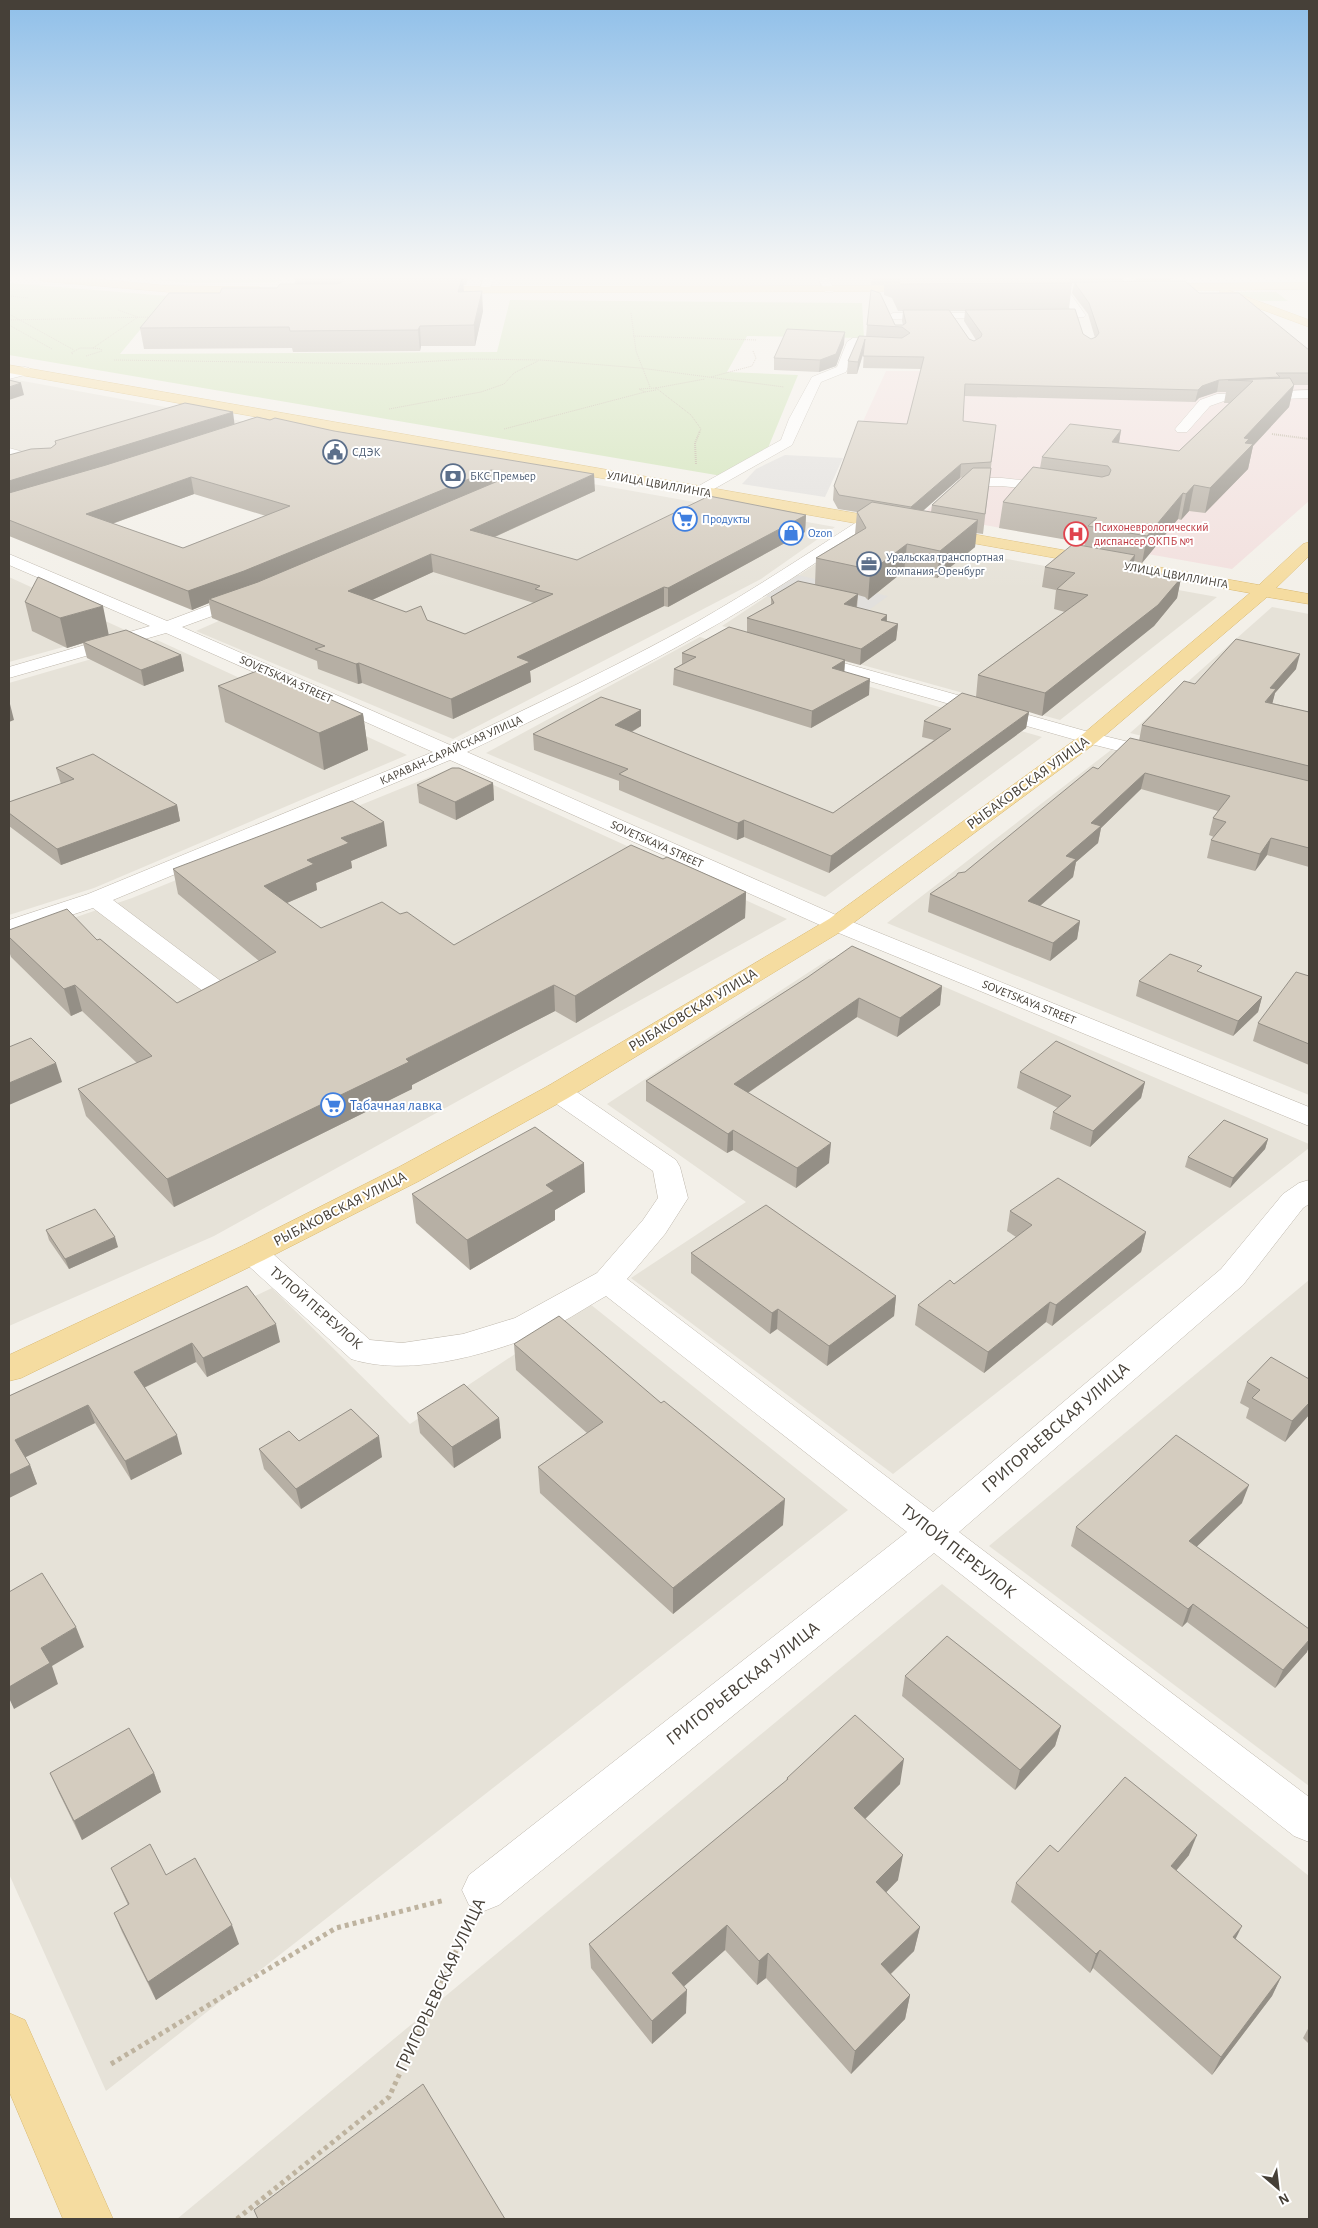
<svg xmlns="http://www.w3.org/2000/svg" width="1318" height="2228" viewBox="0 0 1318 2228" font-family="'Alegreya Sans',sans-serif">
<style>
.residential{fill:#e6e2d8}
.medical{fill:#f2e0de}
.green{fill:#cfe3b6}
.parking{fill:#e2e0dd}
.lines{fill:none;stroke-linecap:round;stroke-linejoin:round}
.minor-casing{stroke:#beb7ac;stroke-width:1}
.major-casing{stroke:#d9b971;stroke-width:1}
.path-far2{stroke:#beb39f;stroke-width:1;stroke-dasharray:1 1;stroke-linecap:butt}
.path-far1{stroke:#beb39f;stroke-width:2;stroke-dasharray:1 1;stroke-linecap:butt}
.path{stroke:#beb39f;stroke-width:5;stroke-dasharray:4 4;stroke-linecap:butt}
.minor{fill:#fff;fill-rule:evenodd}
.major{fill:#f5dca0;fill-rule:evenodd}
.wall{fill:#b6afa4;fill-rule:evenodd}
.shaded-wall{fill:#948f86}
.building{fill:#d4ccbf;stroke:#948f86;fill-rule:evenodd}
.labels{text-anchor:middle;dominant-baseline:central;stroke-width:4;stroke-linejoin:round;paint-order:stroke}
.far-service-label{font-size:12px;fill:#4e5e75;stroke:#fff;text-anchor:start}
.far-street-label{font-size:12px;fill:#464038;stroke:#fff}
.far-shop-label{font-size:12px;fill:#366cbe;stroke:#fff;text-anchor:start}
.far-health-label{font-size:12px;fill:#be3a42;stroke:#fff;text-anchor:start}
.street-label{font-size:15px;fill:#464038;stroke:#fff}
.shop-label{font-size:15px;fill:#366cbe;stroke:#fff;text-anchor:start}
.near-street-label{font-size:18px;fill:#464038;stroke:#fff}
</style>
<rect width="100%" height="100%" fill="#f3f0e9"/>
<g class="residential">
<path d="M499 278H1177L1183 284 498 285Z"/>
<path d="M12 379 247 422 9 499V380Z"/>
<path d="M548 476 835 527 761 579 453 739 196 631Z"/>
<path d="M863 533 1217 597 1060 720 722 626Z"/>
<path d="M9 577 125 630 9 662Z"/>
<path d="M1272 607 1309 614V778L1130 733Z"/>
<path d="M700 637 1042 737 825 897 486 753Z"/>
<path d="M157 640 407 755 94 888 9 915V683Z"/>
<path d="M1111 750 1309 801V1095L887 923Z"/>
<path d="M454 767 787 919 214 1236 9 1326V940L132 898Z"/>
<path d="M866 953 1309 1144V1148L893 1474 631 1278 746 1202 607 1104 829 959Z"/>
<path d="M1309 1280V1786L989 1546Z"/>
<path d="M272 1288 410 1424 590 1304 848 1510 106 2091 9 1874V1411Z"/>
<path d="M942 1584 1309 1876V2219H177Z"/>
</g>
<path class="medical" d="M886 371H1309V501L1232 569 923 514 959 480 936 472 850 450Z"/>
<g class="green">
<path d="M148 279 280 278V279L277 282 189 283Z"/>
<path d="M9 283 168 296 120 354 497 352 510 300 862 303 864 338 747 336 727 372 798 375 768 448 722 476 9 355Z"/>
<path d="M1233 292H1276L1288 301H1261Z"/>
</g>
<g class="parking">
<path d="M785 455 843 458 825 497 742 484 756 469Z"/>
<path d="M798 575 888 596 858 618 766 596Z"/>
</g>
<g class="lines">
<g class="minor-casing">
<g id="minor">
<path d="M484 278H494L489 290 484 293 479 290Z"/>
<path d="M818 278H828L834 290 833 292H825Z"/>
<path d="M1120 278H1132L1140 287 1139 289H1131Z"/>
<path d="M1061 285 1065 286 1084 313 1086 315 1084 317 893 319 887 316 893 313 1072 312 1056 288Z"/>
<path d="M853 338 895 339 901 343 895 347 857 346 846 372 821 382 792 445 705 494H695L693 491 695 488 781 440 789 419 812 377 837 367 847 342Z"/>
<path d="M25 367 29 368 31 371 29 374 9 379V371Z"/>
<path d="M1309 390V398L1224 401 1210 406 1187 432H1177L1175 429 1200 400 1217 394Z"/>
<path d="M9 448 31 454 55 457 57 460C49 470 20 460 9 456Z"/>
<path d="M966 478H1002L1054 484 1059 485 1061 488 1059 491 1054 492 1002 486H970L961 494H951L949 491C953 485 959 479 966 478Z"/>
<path d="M868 516 873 518 876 521 873 524C819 561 764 598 707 630 629 675 547 713 467 752L845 919 1309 1107V1126L829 929 450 760 113 900 234 991 238 996 234 1001 225 1004 216 1001 93 908 9 935V920L88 894 433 752 166 633 9 678V667L150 626 9 565V554L167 621 239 594H251L253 598 251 602 182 627 450 745C532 706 616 667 695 623 753 590 807 554 863 518Z"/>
<path d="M808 653 1096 734 1166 751 1169 755 1166 759 1159 761 1083 742 802 662 799 658 802 654Z"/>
<path d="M558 1084 568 1086 676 1160 680 1167 688 1198 665 1234 627 1279 933 1512 1221 1269 1283 1194 1299 1183 1309 1180V1204L1303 1208 1243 1285 959 1532 1309 1797V1842L1294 1836 934 1553 499 1905 484 1911 469 1905 462 1890 469 1875 907 1532 606 1296C583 1309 560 1325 536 1335 482 1356 408 1377 351 1359L242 1260 238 1253 242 1246 253 1242 264 1246 370 1340 402 1343 463 1334 515 1318 597 1273 643 1220 658 1198 653 1171 548 1098 544 1092 548 1086Z"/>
</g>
</g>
<g class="major-casing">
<g id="major">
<path d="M38 278H85L169 286 259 287 264 290 259 293 169 292 43 281Z"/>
<path d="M1309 283V289L1228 290 1309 320V327L1220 294V290H1154L1149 287 1154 284Z"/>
<path d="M921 286 925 287 926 289 925 291 427 293 422 290 427 287Z"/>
<path d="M9 365 894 520 899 522 902 525 899 528 894 530 9 373Z"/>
<path d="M939 528 1259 585 1303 544 1309 542V556L1276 588 1309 594V604L1267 597 1097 742 845 929 568 1098 419 1181 264 1260 21 1378 9 1381V1355L242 1246 399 1167 548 1086 829 919 1083 734 1250 593 933 536 931 533 933 530Z"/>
<path d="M9 2013 25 2020 113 2219H63L9 2091Z"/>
</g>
</g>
<g class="path-far2">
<path d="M284 284H298"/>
<path d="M9 296 28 298"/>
<path d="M631 313 636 351 650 387"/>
<path d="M9 314 74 350"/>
<path d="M9 320 153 317"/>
<path d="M9 325 52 349"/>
<path d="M633 336 756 340"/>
<path d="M73 354 71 353 80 348H93L138 317 118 310"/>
<path d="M86 356 102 351 101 349 93 348"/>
<path d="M114 360 386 364 471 359 541 360 640 368 784 387"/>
<path d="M711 377 752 366 756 358 753 351"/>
<path d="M656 388 705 379"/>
<path d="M656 390 645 392 639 389 656 388 691 415 701 429 699 433"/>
<path d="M389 409 481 392 504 384 514 373 538 361"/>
<path d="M504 429 645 392"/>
</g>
<g class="path-far1">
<path d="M1272 434 1309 439"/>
<path d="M696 464 695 443 700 431"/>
</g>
<g class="path">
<path d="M111 2064 336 1928 445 1900"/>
<path d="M237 2219 389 2097 468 1925"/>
</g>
<use href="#minor" class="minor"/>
<use href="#major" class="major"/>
</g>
<g class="wall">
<path d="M295 278H468L466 285H463L464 292 483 311 475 346H421L420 351 293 352 292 348 144 349 140 328 220 293 277 288 295 284Z"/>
<path d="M872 278H1123L1122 282H1138L1134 278H1172L1171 281 1199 293 1309 350V385H1294L1289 407 1253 446 1248 469 1205 513 1189 511 1181 520 1178 519 1142 563 1134 561 1133 569 1181 578 1177 598 1154 626 1042 716 1029 712 1026 728 829 873 744 837 737 840 619 790V781L534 750 533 734 641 710V726L632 732 833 813 934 740 922 737 924 721 976 697 978 675 1065 612 1054 609 1056 590 1042 587 1045 567 1084 546 1085 543 999 528 1003 502 1040 468 1042 457 1121 430 1119 443 1179 451 1229 403H1224L1226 392H1217L1199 398 1195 402 964 396 963 421 996 425 983 534 976 533 975 547 937 578 904 571 868 600 865 597 858 595 857 608 887 615V621L898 624 896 640 860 665 845 661 844 672 869 695 811 728 673 685 674 669 682 664V653L747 632V618L771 605V597L815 584 816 558 855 534 857 512 838 509 833 500 834 486 907 424 921 369 863 368 864 352 857 374H847L848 361 866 337 867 325H903L902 321 903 311H898L892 298 884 295V285H871ZM1072 283H1074L1072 293 1088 314 1095 338 1091 339 1083 334 1069 309ZM950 311H965L964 321 976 340 974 341 969 339ZM963 477 932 505 931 512 923 511 960 478Z"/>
<path d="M844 344 836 366 819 372 774 370V358Z"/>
<path d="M257 417 595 491 495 537 577 560 806 515 805 532 668 607 664 606 530 671 531 682 453 719 362 683 358 684 318 669 317 661 212 618 209 603 192 610 9 536V455L51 448 56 444 55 441 235 424ZM194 494 266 516 183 548 112 524ZM433 572 534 603 465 634 372 600Z"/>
<path d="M25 602 109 635 181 655 184 671 144 686 87 658 83 643 67 648 32 631Z"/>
<path d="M1296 669 1275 693 1272 703 1309 712V867L1267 855 1255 871 1207 858 1211 840 1214 837 1209 835 1213 818 1218 811 1141 789 1101 828 1098 843 1076 862 1073 877 1040 906 1080 921 1077 939 1050 961 928 912 930 894 965 872 1098 769 1139 741 1142 725 1195 684Z"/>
<path d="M218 686 363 714 368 750 324 770 225 722Z"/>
<path d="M56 768 177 805 180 821 61 865 9 826V802L61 784Z"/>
<path d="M493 783 494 800 456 820 419 803 417 785Z"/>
<path d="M387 846 351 861 352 868 316 883 317 890 287 903 321 928 400 914 454 945 663 859 746 892 745 918 576 1023 555 1011 412 1085V1089L174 1207 86 1116 78 1089 137 1063 82 1011 71 1016 11 957 9 951V930L97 940 177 1003 259 961 178 894 173 869Z"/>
<path d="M1200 972 1262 997 1258 1012 1233 1036 1136 996 1139 981Z"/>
<path d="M1309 976V1065L1253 1041 1258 1023Z"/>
<path d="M808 977 942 986 940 1005 897 1037 857 1017 748 1093 829 1163 796 1188 733 1150 727 1153 646 1101V1081Z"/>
<path d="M1020 1072 1145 1082 1141 1098 1090 1147 1050 1129 1053 1112 1058 1108 1017 1088Z"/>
<path d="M1268 1139 1265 1149 1230 1188 1185 1167 1188 1157Z"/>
<path d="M585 1192 555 1210V1220L470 1270 416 1223 412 1194Z"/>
<path d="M1010 1211 1146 1232 1141 1252 1052 1326 1046 1322 984 1373 915 1325 918 1305 954 1284 1016 1237 1007 1231Z"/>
<path d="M46 1230 118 1247 69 1269 49 1240Z"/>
<path d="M691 1253 896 1296 894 1316 827 1366 777 1329 770 1334 691 1273Z"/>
<path d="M247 1286 280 1342 207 1377 196 1362 144 1388 182 1454 131 1480 95 1423 25 1457 30 1465 37 1484 9 1498V1396Z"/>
<path d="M514 1344 783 1525 673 1614 540 1493 538 1467 587 1433 516 1370Z"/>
<path d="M1309 1379V1415L1285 1442 1246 1418 1249 1408 1240 1403 1247 1382Z"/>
<path d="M417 1413 499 1418 501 1438 454 1468 420 1433Z"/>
<path d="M299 1441 382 1457 301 1509 264 1469 259 1449Z"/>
<path d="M1242 1503 1196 1547 1307 1652 1275 1688 1187 1622 1182 1627 1071 1546 1076 1527Z"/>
<path d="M905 1676 1061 1726 1055 1746 1015 1790 902 1696Z"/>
<path d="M50 1773H154L161 1792 82 1840 59 1793Z"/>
<path d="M787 1778 900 1784 865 1819 898 1880 886 1892 920 1927 914 1951 891 1974 910 1995 905 2019 851 2074 766 1978 757 1985 725 1950 684 1986 686 2013 652 2044 591 1968 589 1944 786 1781Z"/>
<path d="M1058 1852 1189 1855 1176 1871 1236 1939 1281 1977 1272 1996 1212 2075 1093 1968 1090 1973 1011 1902 1016 1883Z"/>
<path d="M111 1868 166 1875 239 1944 156 2000 122 1932 114 1913 128 1905Z"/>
<path d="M1309 2027V2044L1303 2038Z"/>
</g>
<g class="shaded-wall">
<path d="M462 278H463L464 295 458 292Z"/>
<path d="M482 291 483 311 475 346 474 325Z"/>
<path d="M420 326 421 346 420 351 418 330Z"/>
<path d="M845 332 844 344 836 366 819 372 820 360Z"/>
<path d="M865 339 864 350 857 374 858 362Z"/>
<path d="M1219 380 1217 392 1199 398 1195 402 1198 390 1202 386Z"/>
<path d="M21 383 24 395 9 400V387Z"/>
<path d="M1294 385 1289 407 1253 446 1248 469 1205 513 1210 488 1244 438Z"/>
<path d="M233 412 235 428 9 499V481Z"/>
<path d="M1121 430 1117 454 1112 442Z"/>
<path d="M961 464 960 478 910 522 911 507Z"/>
<path d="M491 470 492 487 247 589 209 599V603L192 610 188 591Z"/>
<path d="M594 474 595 491 472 547 470 530Z"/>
<path d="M191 477 194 494 89 532 86 514Z"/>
<path d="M1194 485 1189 511 1181 520 1186 494Z"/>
<path d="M1183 493 1178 519 1142 563 1147 536Z"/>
<path d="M806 515 805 532 668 607V588Z"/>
<path d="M978 520 975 547 937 578 940 551Z"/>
<path d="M907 544 904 571 868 600 870 572Z"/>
<path d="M431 554 433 572 350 610 348 591Z"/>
<path d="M1135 555 1132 575 1125 567Z"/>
<path d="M1181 578 1177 598 1154 626 1042 716 1045 693Z"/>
<path d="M664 587V606L530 671 531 682 453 719 451 699 517 657Z"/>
<path d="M858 594 856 609 844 604Z"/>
<path d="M103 606 109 636 83 642V643L67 648 60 618Z"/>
<path d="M887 615 886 631 881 620Z"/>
<path d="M898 624 896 640 860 665 861 649Z"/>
<path d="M1300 654 1296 669 1275 693 1272 705 1262 718 1270 688Z"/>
<path d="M181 655 184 671 144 686 141 670Z"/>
<path d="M845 660 844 676 832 668Z"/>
<path d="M359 663 362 683 358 684 356 664Z"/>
<path d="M870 679 869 695 811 728 812 711Z"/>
<path d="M9 704H10L14 720 9 722Z"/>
<path d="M641 710V726L615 741V725Z"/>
<path d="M1029 712 1026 728 829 873 831 856Z"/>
<path d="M363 714 368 750 324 770 319 733Z"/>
<path d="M1145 773 1141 789 1101 828 1098 843 1076 862 1073 877 1026 918 1028 901 1066 856 1091 823Z"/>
<path d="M493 783 494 800 456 820 455 802Z"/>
<path d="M177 805 180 821 61 865 57 849Z"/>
<path d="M744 820V837L737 840 738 823Z"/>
<path d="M384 822 387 846 351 861 352 868 316 883 317 890 268 911 264 886 341 838Z"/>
<path d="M1271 838 1267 855 1255 871 1260 854Z"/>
<path d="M746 892 745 918 576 1023 575 996Z"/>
<path d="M1080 921 1077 939 1050 961 1053 943Z"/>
<path d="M75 985 82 1011 71 1016 64 989Z"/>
<path d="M554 985 555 1011 412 1085V1089L174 1207 167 1179Z"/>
<path d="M942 986 940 1005 897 1037 900 1018Z"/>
<path d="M1262 997 1258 1012 1233 1036 1238 1021Z"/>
<path d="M859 998 857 1017 733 1103 734 1084Z"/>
<path d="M56 1063 62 1082 9 1105V1083Z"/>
<path d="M1145 1082 1141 1098 1090 1147 1093 1131Z"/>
<path d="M733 1130V1150L727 1153 728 1134Z"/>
<path d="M1268 1139 1265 1149 1230 1188 1233 1178Z"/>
<path d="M831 1143 829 1163 796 1188 797 1168Z"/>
<path d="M584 1163 585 1192 555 1210V1220L470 1270 467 1240 546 1185Z"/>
<path d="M1146 1232 1141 1252 1052 1326 1056 1305Z"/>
<path d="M115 1237 118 1247 69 1269 65 1259Z"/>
<path d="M896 1296 894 1316 827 1366 829 1346Z"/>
<path d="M1050 1302 1046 1322 984 1373 988 1352Z"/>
<path d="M778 1309 777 1329 770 1334 772 1313Z"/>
<path d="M276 1324 280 1342 207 1377 203 1358Z"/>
<path d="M192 1343 196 1362 139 1390 134 1372Z"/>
<path d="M1309 1403V1415L1285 1442 1292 1421Z"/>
<path d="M88 1405 95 1423 22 1459 15 1440Z"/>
<path d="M499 1418 501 1438 454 1468 452 1447Z"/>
<path d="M177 1435 182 1454 131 1480 125 1461Z"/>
<path d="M379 1436 382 1457 301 1509 296 1489Z"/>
<path d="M30 1465 37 1484 9 1498V1475Z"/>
<path d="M1249 1485 1242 1503 1183 1560 1189 1541Z"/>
<path d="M785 1499 783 1525 673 1614V1588Z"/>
<path d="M1193 1604 1187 1622 1182 1627 1188 1609Z"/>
<path d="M76 1627 84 1647 52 1666 58 1684 14 1709 9 1698V1687L41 1648Z"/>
<path d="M1309 1640V1647L1307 1652 1275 1688 1283 1670Z"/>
<path d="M1061 1726 1055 1746 1015 1790 1020 1770Z"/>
<path d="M904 1759 900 1784 850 1834 854 1808Z"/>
<path d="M154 1773 161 1792 82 1840 74 1821Z"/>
<path d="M1197 1835 1189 1855 1163 1886 1171 1866Z"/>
<path d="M903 1855 898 1880 872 1907 876 1882Z"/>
<path d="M232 1925 239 1944 156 2000 148 1982Z"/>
<path d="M727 1925 725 1950 672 1997V1973Z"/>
<path d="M1242 1926 1233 1944V1937Z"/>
<path d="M920 1927 914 1951 876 1988 881 1964Z"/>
<path d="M1100 1950 1093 1968 1090 1973 1096 1954Z"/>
<path d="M768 1953 766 1978 757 1985 759 1961Z"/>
<path d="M1281 1977 1272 1996 1212 2075 1221 2057Z"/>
<path d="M687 1990 686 2013 652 2044V2021Z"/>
<path d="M910 1995 905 2019 851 2074 855 2051Z"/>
</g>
<g class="building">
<path d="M345 278H462L458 292 482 291 474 325 420 326 418 330 290 331 289 327 140 328 169 293H220L222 288H277L280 284H336L341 283Z"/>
<path d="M898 278H1069L1072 283 900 284Z"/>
<path d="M1185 281 1199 293H1239L1309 350V373H1276L1280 377 1219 380 1202 386 1198 390 965 384 963 421 996 425 991 462 961 464 911 507 839 495 834 486 858 421 907 424 924 357 863 356 865 339 858 362 848 361 859 336 902 338 910 333 902 327 867 325 871 290 880 293 895 325H903L906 323 903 310H949L969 339 974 341 981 337 982 334 965 310 1075 309 1083 334 1091 339 1096 337 1099 333 1089 303 1074 282Z"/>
<path d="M787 329 845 332 836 354 820 360 774 358Z"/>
<path d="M1290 378 1294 385 1244 438 1249 439 1245 443 1253 444 1210 488 1194 485 1186 494 1183 493 1147 536 1088 526 1097 518 1003 502 1033 467 1102 477 1109 475 1111 470 1108 466 1042 457 1070 424 1121 430 1112 442 1179 451 1253 381 1228 380Z"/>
<path d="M9 380 21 383 9 387Z"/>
<path d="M185 403 233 412 9 481V455L31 449 51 448 56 444 55 441Z"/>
<path d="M257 417 270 420 275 418 334 431 594 474 470 530 577 560 709 496 806 515 668 588 664 587 517 657 530 662 451 699 359 663 356 664 315 649 325 646 209 599 258 582 498 481 501 475 497 471 491 470 244 571 188 591 9 520V493L106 465ZM191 477 290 506 183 548 86 514ZM431 554 540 586 535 589 553 594 465 634 427 620 421 606 406 612 348 591Z"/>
<path d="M973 468H991L985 514 932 505Z"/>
<path d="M872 502 978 520 940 551 907 544 870 572 868 569 816 558 866 528 857 512Z"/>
<path d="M1073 544 1135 555 1125 567 1181 578 1158 605 1045 693 978 675 1088 595 1057 589 1075 573 1045 567Z"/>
<path d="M38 577 103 606 60 618 25 602Z"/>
<path d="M798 581 858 594 844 604 887 615 881 620 898 624 861 649 747 618 774 603 771 597Z"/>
<path d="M729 627 845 660 832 668 870 679 812 711 674 669 696 657 682 653Z"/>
<path d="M126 630 181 655 141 670 83 642Z"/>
<path d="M1236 639 1300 654 1270 688 1276 689 1265 702 1309 712V766L1142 725 1184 681 1195 684Z"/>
<path d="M262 669 363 714 319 733 218 686Z"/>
<path d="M962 693 1029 712 831 856 744 820 738 823 619 774 628 769 533 734 601 697 641 710 615 725 833 813 951 729 924 721Z"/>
<path d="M1130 738 1309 781V848L1271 838 1260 854 1211 840 1226 822 1213 818 1230 796 1145 773 1091 823 1101 826 1066 856 1076 859 1028 901 1080 921 1053 943 930 894 956 876 958 873 965 872 1093 767 1098 769Z"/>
<path d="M93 754 177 805 57 849 9 813V802L74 779 56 768Z"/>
<path d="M452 768H459L493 783 455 802 417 785Z"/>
<path d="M352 801 384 822 341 838 349 843 307 860 314 864 264 886 321 928 382 902 400 914 407 912 454 945 631 845 663 859 667 857 746 892 575 996 554 985 406 1059 409 1062 167 1179 78 1089 152 1056 75 985 64 989 9 937V930L67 909 97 940 100 939 177 1003 276 952 173 869Z"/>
<path d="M852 946 942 986 900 1018 859 998 734 1084 831 1143 797 1168 733 1130 728 1134 646 1081 808 977Z"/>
<path d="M1170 954 1202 966 1197 971 1262 997 1238 1021 1139 981Z"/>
<path d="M1296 972 1309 976V1044L1258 1023Z"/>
<path d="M31 1038 56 1063 9 1083V1047Z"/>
<path d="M1056 1041 1145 1082 1093 1131 1053 1112 1071 1096 1020 1072Z"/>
<path d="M1224 1120 1268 1139 1233 1178 1188 1157Z"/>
<path d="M535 1127 584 1163 546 1185 554 1191 467 1240 412 1194Z"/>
<path d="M1058 1178 1146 1232 1056 1305 1050 1302 988 1352 918 1305 950 1280 954 1284 1032 1225 1010 1211Z"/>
<path d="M766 1205 896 1296 829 1346 778 1309 772 1313 691 1253Z"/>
<path d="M95 1209 115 1237 65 1259 46 1230Z"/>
<path d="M247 1286 276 1324 203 1358 192 1343 134 1372 177 1435 125 1461 88 1405 15 1440 30 1465 9 1475V1396Z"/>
<path d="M559 1316 661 1403 664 1401 785 1499 673 1588 538 1467 603 1422 514 1344Z"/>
<path d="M1271 1357 1309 1379V1403L1292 1421 1252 1398 1260 1390 1247 1382Z"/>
<path d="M464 1384 499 1418 452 1447 417 1413Z"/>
<path d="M351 1409 379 1436 296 1489 259 1449 289 1431 299 1441Z"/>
<path d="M1176 1435 1249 1485 1189 1541 1309 1629V1640L1283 1670 1193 1604 1188 1609 1076 1527Z"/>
<path d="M42 1573 76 1627 41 1648 50 1663 9 1687V1592Z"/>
<path d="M947 1636 1061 1726 1020 1770 905 1676Z"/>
<path d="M855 1715 904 1759 854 1808 903 1855 876 1882 920 1927 881 1964 910 1995 855 2051 768 1953 759 1961 727 1925 672 1973 687 1990 652 2021 589 1944 788 1779 787 1778Z"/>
<path d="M129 1728 154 1773 74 1821 50 1773Z"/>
<path d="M1125 1777 1197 1835 1171 1866 1242 1926 1233 1937 1281 1977 1221 2057 1100 1950 1096 1954 1016 1883 1050 1845 1058 1852Z"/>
<path d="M150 1844 166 1875 195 1858 232 1925 148 1982 114 1913 129 1904 111 1868Z"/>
<path d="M423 2084 505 2219H258L254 2210Z"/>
</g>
<linearGradient id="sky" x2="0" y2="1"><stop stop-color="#8fbfe9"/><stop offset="0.47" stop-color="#faf8f5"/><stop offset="1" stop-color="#faf8f5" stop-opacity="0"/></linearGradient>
<rect width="1318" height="590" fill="url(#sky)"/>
<defs>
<g id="civic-ring" transform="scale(1.25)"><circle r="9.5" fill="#fff" stroke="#5c6f8a" stroke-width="1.5"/><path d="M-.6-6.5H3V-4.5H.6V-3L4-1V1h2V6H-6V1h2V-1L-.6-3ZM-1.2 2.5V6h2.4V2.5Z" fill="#5c6f8a"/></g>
<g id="bank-ring" transform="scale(1.25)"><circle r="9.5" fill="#fff" stroke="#5c6f8a" stroke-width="1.5"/><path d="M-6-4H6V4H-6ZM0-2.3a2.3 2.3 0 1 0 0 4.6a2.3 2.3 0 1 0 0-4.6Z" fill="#5c6f8a"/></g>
<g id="supermarket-ring" transform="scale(1.25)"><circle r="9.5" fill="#fff" stroke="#3f7fe0" stroke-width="1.5"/><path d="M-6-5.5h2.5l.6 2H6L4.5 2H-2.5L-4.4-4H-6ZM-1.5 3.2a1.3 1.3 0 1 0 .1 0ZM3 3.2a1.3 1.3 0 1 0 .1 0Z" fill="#3f7fe0"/></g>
<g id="shop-ring" transform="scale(1.25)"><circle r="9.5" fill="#fff" stroke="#3f7fe0" stroke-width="1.5"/><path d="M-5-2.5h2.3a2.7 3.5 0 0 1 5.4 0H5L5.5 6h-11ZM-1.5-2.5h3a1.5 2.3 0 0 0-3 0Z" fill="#3f7fe0"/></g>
<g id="hospital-ring" transform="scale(1.25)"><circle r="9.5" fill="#fff" stroke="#e0444e" stroke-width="1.5"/><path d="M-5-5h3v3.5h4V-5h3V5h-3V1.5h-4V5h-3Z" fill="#e0444e"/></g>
<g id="office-ring" transform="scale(1.25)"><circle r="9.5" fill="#fff" stroke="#5c6f8a" stroke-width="1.5"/><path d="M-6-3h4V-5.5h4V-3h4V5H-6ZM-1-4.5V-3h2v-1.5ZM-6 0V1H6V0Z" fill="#5c6f8a"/></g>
</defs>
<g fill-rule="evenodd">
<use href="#civic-ring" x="335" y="452"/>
<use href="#bank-ring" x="453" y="476"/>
<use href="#supermarket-ring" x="685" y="519"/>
<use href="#shop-ring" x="791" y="533"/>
<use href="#hospital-ring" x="1076" y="534"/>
<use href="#office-ring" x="869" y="564"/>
<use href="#supermarket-ring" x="333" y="1105"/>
</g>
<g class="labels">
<g class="far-service-label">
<text x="352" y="452">СДЭК</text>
<text x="470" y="476">БКС Премьер</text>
<text x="886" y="557">Уральская транспортная<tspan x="886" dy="14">компания-Оренбург</tspan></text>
</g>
<g class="far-street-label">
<text transform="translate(659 484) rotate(10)">УЛИЦА ЦВИЛЛИНГА</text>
<text transform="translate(1176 575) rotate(10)">УЛИЦА ЦВИЛЛИНГА</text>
<text transform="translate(286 679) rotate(24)">SOVETSKAYA STREET</text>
<text transform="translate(451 750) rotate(-24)">КАРАВАН-САРАЙСКАЯ УЛИЦА</text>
<text transform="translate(657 844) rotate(24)">SOVETSKAYA STREET</text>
<text transform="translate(1029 1002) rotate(22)">SOVETSKAYA STREET</text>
</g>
<g class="far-shop-label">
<text x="702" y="519">Продукты</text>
<text x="808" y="533">Ozon</text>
</g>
<g class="far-health-label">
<text x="1094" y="527">Психоневрологический<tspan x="1094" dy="14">диспансер ОКПБ №1</tspan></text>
</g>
<g class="street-label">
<text transform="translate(1028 783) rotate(-36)">РЫБАКОВСКАЯ УЛИЦА</text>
<text transform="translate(693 1010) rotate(-31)">РЫБАКОВСКАЯ УЛИЦА</text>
<text transform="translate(340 1209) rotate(-27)">РЫБАКОВСКАЯ УЛИЦА</text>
<text transform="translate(316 1308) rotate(41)">ТУПОЙ ПЕРЕУЛОК</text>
</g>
<g class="shop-label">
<text x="350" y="1105">Табачная лавка</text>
</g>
<g class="near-street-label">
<text transform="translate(1056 1428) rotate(-41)">ГРИГОРЬЕВСКАЯ УЛИЦА</text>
<text transform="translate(958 1552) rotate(38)">ТУПОЙ ПЕРЕУЛОК</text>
<text transform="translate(743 1684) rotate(-38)">ГРИГОРЬЕВСКАЯ УЛИЦА</text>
<text transform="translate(441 1985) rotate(-65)">ГРИГОРЬЕВСКАЯ УЛИЦА</text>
</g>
</g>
<rect width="1318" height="2228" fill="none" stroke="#464038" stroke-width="20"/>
<g transform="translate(1278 2188) rotate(152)" stroke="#ffffff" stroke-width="4" paint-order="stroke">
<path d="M0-4L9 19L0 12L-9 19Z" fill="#464038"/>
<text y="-8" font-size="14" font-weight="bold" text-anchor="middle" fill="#464038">N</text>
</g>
</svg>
